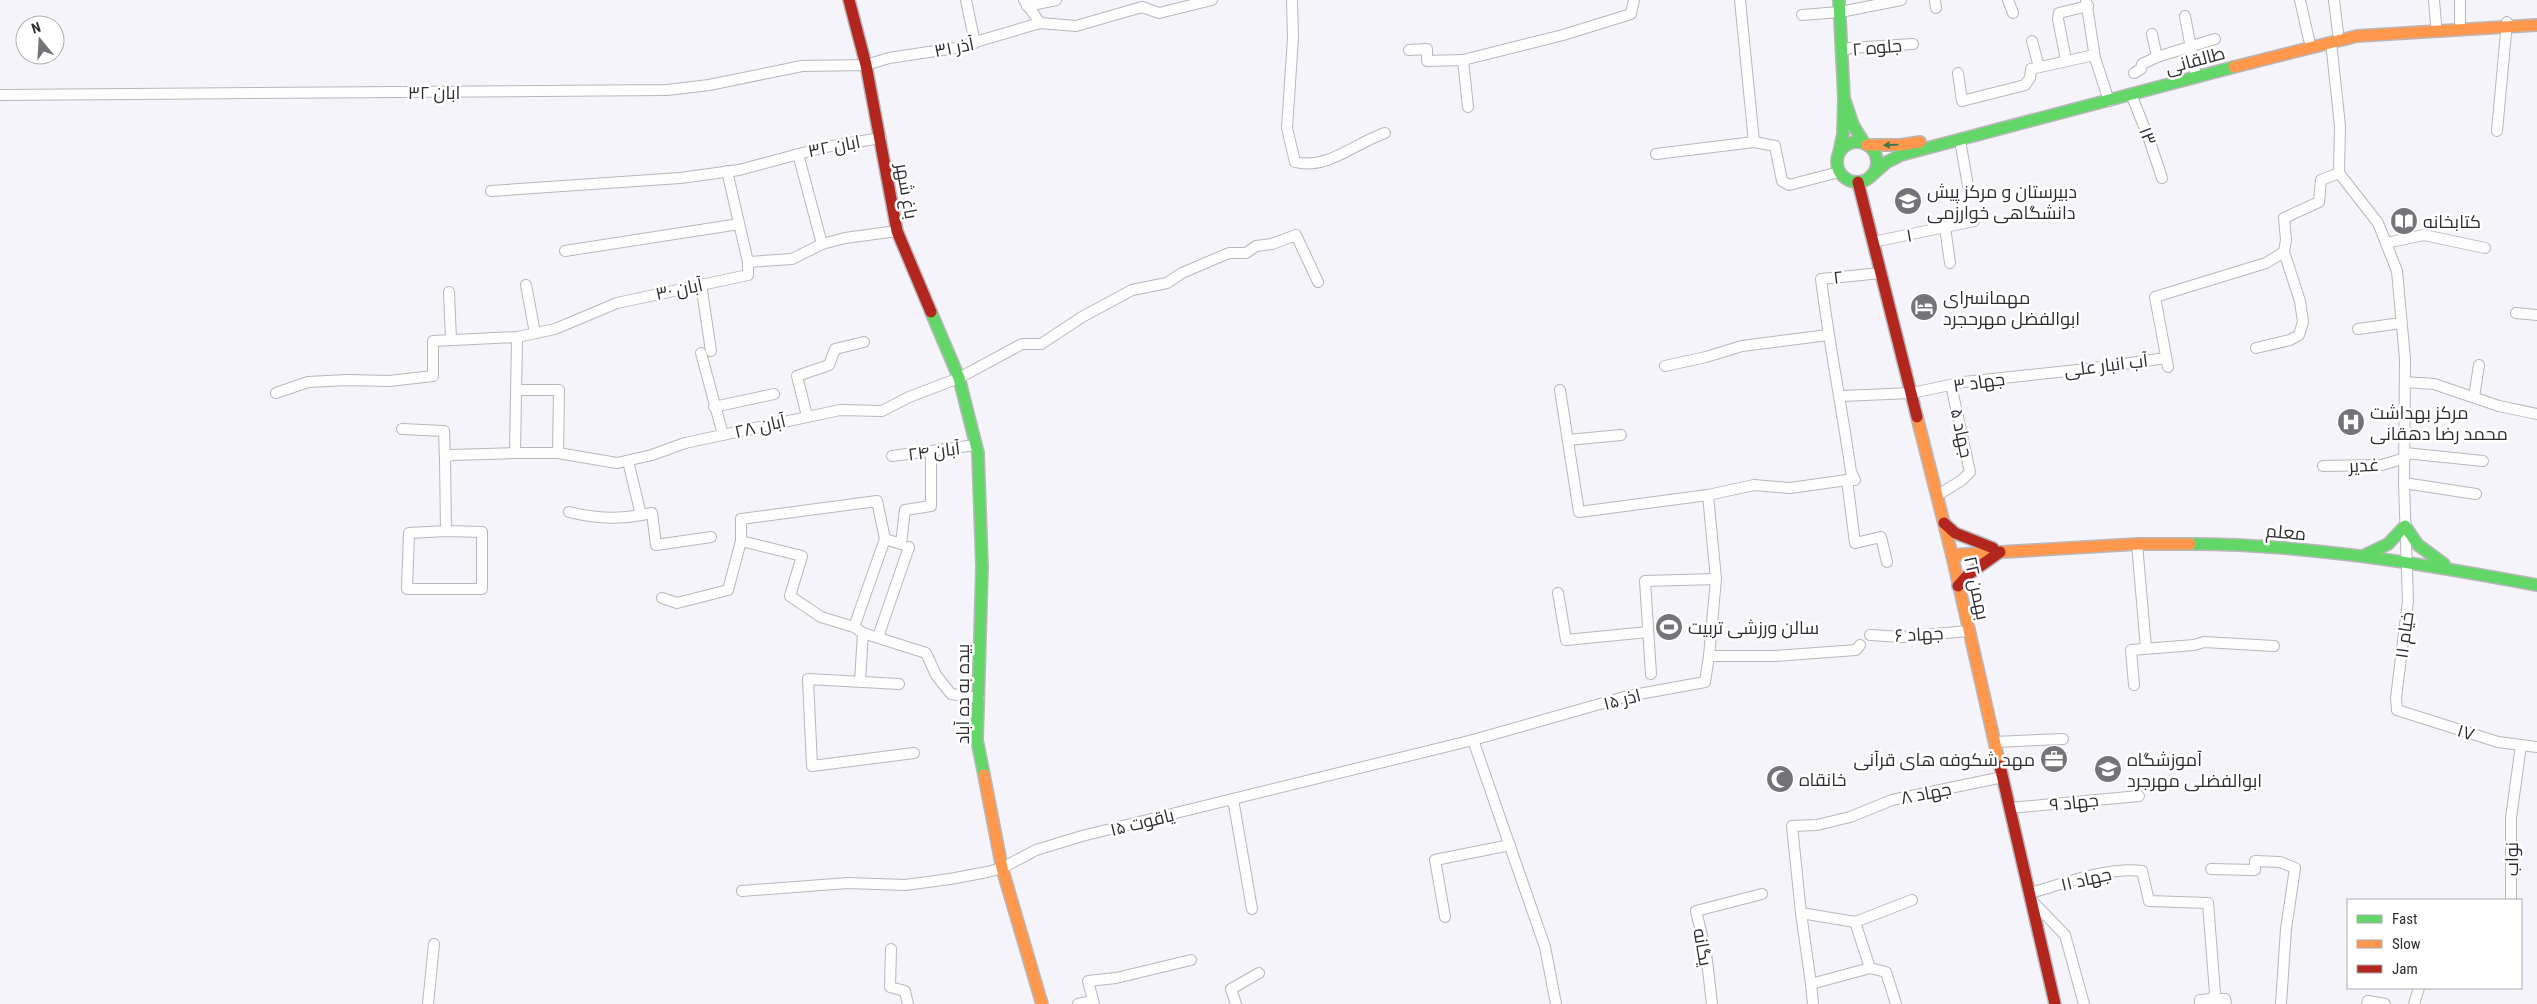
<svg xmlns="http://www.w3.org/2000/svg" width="2537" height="1004" viewBox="0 0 2537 1004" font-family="'Roboto Condensed',Cairo,sans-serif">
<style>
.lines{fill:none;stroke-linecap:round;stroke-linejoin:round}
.street-casing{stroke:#b8b7bc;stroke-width:12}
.fast-casing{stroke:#b8b7bc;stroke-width:14}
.slow-casing{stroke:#b8b7bc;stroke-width:14}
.jam-casing{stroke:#b8b7bc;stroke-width:14}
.street{stroke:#fefdfe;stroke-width:10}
.fast{stroke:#63d668;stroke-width:11}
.slow{stroke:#ff974d;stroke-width:11}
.jam{stroke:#b3261e;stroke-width:11}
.oneway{fill:#46794a}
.labels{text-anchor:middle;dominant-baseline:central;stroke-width:5;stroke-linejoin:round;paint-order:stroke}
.street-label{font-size:18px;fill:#2f2d32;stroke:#fff}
.poi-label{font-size:18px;fill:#2f2d32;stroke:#fff;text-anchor:start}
</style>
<rect width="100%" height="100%" fill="#f6f4fb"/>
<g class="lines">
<g class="street-casing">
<g id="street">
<path d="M966 0 975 43"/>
<path d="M1024 0 1040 23 1076 26 1142 7"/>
<path d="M1292 0 1293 38 1287 128 1295 162C1328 170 1355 143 1385 133"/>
<path d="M1740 0 1754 142"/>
<path d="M1935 0 1936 8"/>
<path d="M2008 0 2013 13"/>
<path d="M2086 0 2095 58 2109 101"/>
<path d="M2300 0 2309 40"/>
<path d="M2334 0 2338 33"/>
<path d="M2434 0 2436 24"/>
<path d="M2460 0V23"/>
<path d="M1027 6 1056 0"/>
<path d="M1142 7 1159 13 1212 0"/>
<path d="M1802 15 1840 12 1901 0"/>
<path d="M2185 16 2195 70"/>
<path d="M2152 34 2157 57"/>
<path d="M2032 41 2039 67"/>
<path d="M2331 42 2340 126 2339 173 2378 223 2397 271 2405 359 2404 483 2408 601 2396 698 2397 710 2498 742 2537 747"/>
<path d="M1409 50 1427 49V61L1463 60"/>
<path d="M1841 51 1850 48 1913 44"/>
<path d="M2066 60 2058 19 2059 13 2088 6"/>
<path d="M1958 73 1962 101 2025 85 2030 78 2031 69 2094 55"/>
<path d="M2134 73 2141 69 2142 64 2157 57 2215 39"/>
<path d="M2131 94 2149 139 2162 178"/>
<path d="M0 95 667 90 709 85 802 66 866 65 889 58 955 48 1040 23"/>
<path d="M1468 107 1463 60 1563 35 1631 14 1634 0"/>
<path d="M2497 131 2507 22"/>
<path d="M1960 140 1968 186"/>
<path d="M798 154 822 244"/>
<path d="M1656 154 1754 142 1775 146 1782 181 1789 185 1839 172"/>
<path d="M727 171 748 262"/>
<path d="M491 191 680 178 739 170 825 147 881 138"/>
<path d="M1945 227 1950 263"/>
<path d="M1873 242 1974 221"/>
<path d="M2386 243 2424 235 2485 248"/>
<path d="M565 251 739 224"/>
<path d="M1881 273 1821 279C1829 344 1842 408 1851 472L1855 480H1847L1855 543 1881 537 1887 562"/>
<path d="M701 284 711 351"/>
<path d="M526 285 535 333"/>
<path d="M449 292 451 339"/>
<path d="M2516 313 2537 315"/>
<path d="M2358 329 2401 323"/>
<path d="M2256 348 2290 340 2299 335 2303 322 2300 301 2284 252 2286 240 2284 218 2319 202 2321 180 2339 173"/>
<path d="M701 353 723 435"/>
<path d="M1665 366 1706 357 1742 346 1828 335"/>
<path d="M2168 367 2155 297 2266 263 2284 252"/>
<path d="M2405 382 2434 384 2499 406 2537 414"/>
<path d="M516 390H559L558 453H515L517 337"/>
<path d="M1560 390 1579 512 1708 495 1754 485 1790 488 1847 480"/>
<path d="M276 393 308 382 347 380 389 381 433 376V341L517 337 555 329 617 303 748 275V262L792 259 822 244 845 238 897 231"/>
<path d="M1841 396 1912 393 1964 382 2087 369 2166 358"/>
<path d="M2474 397 2479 365"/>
<path d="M714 407 774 394"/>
<path d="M807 416 797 376 829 365 835 349 864 342"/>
<path d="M402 429 444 431 445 459"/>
<path d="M1568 440 1621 435"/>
<path d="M558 453 617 463 652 455 685 443 840 410 882 411 909 397 959 378 1022 344H1041L1082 317 1132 290 1167 283 1182 273 1229 253H1246L1256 246 1272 244 1296 235 1318 282"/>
<path d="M2405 453 2483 461"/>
<path d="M892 456 976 445"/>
<path d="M628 461 641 515 652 513 656 545 711 537"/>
<path d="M2323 466 2382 465 2405 458"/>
<path d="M2404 483 2476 494"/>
<path d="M1938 495 1962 480 1970 472 1951 385"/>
<path d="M569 512C593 518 616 520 641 515"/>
<path d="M446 531 482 532V589H407L409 533 446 531 445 459 451 455 515 453"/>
<path d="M741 541 802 556 790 596 821 617 854 627"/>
<path d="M2137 544 2146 648"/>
<path d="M1716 579 1709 656H1775L1856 650 1860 645"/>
<path d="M1558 593 1566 640 1648 632"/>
<path d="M662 598 677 603 728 590 741 541V519L877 501 885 539"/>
<path d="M863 633 926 653 936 675 951 694 979 698"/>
<path d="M1870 635 1902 637 1968 631"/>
<path d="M878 637 909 547"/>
<path d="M1651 674 1645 581 1716 579 1708 495"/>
<path d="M860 681 863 633 854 627 885 539 901 544 905 510 931 506V451"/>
<path d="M899 684 808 679 812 766 914 753"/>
<path d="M2134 685 2131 650 2194 645 2204 642 2274 646"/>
<path d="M1473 740 1545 947 1556 1004"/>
<path d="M1994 742 2063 739"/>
<path d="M1233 799 1252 909"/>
<path d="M2010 808 2139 796"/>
<path d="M2211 869 2255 870V861L2280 862 2295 868 2286 929 2281 1004"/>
<path d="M742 891 848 883 905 885 950 879 987 872 1002 868 1036 850 1082 836 1473 740 1628 696 1705 682 1709 656"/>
<path d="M2030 893C2063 884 2109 866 2142 871L2149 901 2208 903 2215 993 2212 999 2200 1000V1004"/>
<path d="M1912 900 1855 922 1801 913 1792 826 1817 825 1850 817 1892 800 2003 777"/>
<path d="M2511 900V818L2521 745"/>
<path d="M2032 901 2065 935 2084 1004"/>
<path d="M1801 913 1811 984 1870 968 1886 972 1896 1004"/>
<path d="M1445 917 1435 860 1510 845"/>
<path d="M1855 922 1870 968"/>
<path d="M891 949 890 987 905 991 908 1004"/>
<path d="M1811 984 1813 1004"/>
<path d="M2212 999H2225L2226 1004"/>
<path d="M428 1004 434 944"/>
<path d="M1078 1004 1093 1001"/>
<path d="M1094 1004 1088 981 1116 978 1191 960"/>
<path d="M1236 1004 1231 989 1259 973"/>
<path d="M1712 1004 1706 952 1696 911 1762 894"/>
<path d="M2367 1004 2368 1001 2385 1004"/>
<path d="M2414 1004 2419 988"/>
</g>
</g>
<g class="fast-casing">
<g id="fast">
<path d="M1839 0 1844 98"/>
<circle cx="1857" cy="162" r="20"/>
<path d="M1839 153 1843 134 1844 98 1853 125 1864 143"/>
<path d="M1872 175 1887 162 1901 155 2234 67"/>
<path d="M931 312 959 378 978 453 982 567 977 740 984 775"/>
<path d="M2190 544C2307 544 2423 564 2537 585"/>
<path d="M2365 555 2388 544 2405 526 2418 545 2444 564"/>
</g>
</g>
<g class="slow-casing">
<g id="slow">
<path d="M2234 67 2357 36 2537 25"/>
<path d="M1867 145H1901L1920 142"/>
<path d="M1917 417 1952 555 2000 766"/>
<path d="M1952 555 2137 544H2190"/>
<path d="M984 775 1002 868 1042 1004"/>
</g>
</g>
<g class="jam-casing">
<g id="jam">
<path d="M849 0 866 65 897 231 931 312"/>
<path d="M1858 182 1917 417"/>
<path d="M1944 523 1955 533 1993 548"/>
<path d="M1958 586 1969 574 2000 552"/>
<path d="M2000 766 2055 1004"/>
</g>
</g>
<use href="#street" class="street"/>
<use href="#fast" class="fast"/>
<use href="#slow" class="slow"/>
<use href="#jam" class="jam"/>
</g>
<defs><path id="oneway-solid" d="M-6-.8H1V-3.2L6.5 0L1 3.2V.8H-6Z" transform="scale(1.25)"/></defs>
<use class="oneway" href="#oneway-solid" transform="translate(1891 145) rotate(178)"/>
<defs>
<g id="school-disc" transform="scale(1.4375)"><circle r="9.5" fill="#757378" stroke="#fff"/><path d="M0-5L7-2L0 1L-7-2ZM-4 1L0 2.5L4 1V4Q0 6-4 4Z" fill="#fff"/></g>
<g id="library-disc" transform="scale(1.4375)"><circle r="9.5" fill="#757378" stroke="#fff"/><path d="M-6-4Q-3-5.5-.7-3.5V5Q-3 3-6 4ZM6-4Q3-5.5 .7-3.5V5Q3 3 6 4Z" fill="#fff"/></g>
<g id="hotel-disc" transform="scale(1.4375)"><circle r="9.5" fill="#757378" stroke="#fff"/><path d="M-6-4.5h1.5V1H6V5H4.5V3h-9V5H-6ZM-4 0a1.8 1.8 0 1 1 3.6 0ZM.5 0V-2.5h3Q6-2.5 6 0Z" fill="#fff"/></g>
<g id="hospital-disc" transform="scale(1.4375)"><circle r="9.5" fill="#757378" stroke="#fff"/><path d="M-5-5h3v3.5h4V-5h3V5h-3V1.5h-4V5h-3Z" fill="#fff"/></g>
<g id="stadium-disc" transform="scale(1.4375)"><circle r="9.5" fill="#757378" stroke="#fff"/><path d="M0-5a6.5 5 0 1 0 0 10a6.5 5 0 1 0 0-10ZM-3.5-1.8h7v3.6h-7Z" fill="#fff"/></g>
<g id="office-disc" transform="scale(1.4375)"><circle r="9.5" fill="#757378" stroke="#fff"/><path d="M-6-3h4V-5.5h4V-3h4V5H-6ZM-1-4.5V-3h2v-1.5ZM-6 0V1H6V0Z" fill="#fff"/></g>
<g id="mosque-disc" transform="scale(1.4375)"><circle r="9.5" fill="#757378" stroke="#fff"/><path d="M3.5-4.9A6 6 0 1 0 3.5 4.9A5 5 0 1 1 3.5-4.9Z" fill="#fff"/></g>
</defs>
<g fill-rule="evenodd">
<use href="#school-disc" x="1908" y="201"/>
<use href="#library-disc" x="2404" y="221"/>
<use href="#hotel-disc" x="1924" y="307"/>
<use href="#hospital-disc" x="2351" y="422"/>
<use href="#stadium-disc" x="1669" y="627"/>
<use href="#office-disc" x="2054" y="759"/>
<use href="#school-disc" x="2108" y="769"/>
<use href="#mosque-disc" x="1780" y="779"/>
</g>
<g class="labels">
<g class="street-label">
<text transform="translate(954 47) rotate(-11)">آذر ۳۱</text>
<text transform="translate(1877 47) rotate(-5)">جلوه ۲</text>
<text transform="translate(2195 60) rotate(-15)">طالقانی</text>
<text x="434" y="92">ابان ۳۲</text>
<text transform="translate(2148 136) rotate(69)">۱۳</text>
<text transform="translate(834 146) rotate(-11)">ابان ۳۲</text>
<text transform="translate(907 191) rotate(80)">باغ شهر</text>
<text transform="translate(1909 235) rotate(-10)">۱</text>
<text transform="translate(1838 277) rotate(-7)">۲</text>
<text transform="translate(679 289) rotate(-12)">آبان ۳۰</text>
<text transform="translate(2106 365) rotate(-7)">آب انبار علی</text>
<text transform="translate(1979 382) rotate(-8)">جهاد ۳</text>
<text transform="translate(760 426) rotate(-13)">آبان ۲۸</text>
<text transform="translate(1962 433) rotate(78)">جهاد ۵</text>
<text transform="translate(934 451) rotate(-7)">آبان ۲۴</text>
<text transform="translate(2364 465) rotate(-3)">غدیر</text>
<text transform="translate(2286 532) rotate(5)">معلم</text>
<text transform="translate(1977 588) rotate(78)">۲۲ بهمن</text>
<text transform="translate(1919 634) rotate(-3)">جهاد ۶</text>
<text transform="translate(2404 635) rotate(-82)">خیام ۱۱</text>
<text transform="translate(962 694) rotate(-90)">بیده به ده آباد</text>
<text transform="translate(1622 699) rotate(-14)">اذر ۱۵</text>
<text transform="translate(2466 732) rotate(17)">۱۷</text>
<text transform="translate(1926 793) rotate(-11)">جهاد ۸</text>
<text transform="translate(2074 802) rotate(-6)">جهاد ۹</text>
<text transform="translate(1142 822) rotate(-14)">یاقوت ۱۵</text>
<text transform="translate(2511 859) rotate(-90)">نواب</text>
<text transform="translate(2086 879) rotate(-13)">جهاد ۱۱</text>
<text transform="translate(1703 947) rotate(80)">یگانه</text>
</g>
<g class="poi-label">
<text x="1927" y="191">دبیرستان و مرکز پیش<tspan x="1927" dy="21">دانشگاهی خوارزمی</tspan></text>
<text x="2423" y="221">کتابخانه</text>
<text x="1943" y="297">مهمانسرای<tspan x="1943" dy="21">ابوالفضل مهرحجرد</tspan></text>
<text x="2370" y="412">مرکز بهداشت<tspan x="2370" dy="21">محمد رضا دهقانی</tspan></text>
<text x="1688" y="627">سالن ورزشی تربیت</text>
<text x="2035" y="759" text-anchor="end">مهد شکوفه های قرآنی</text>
<text x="2127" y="759">آموزشگاه<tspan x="2127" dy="21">ابوالفضلی مهرجرد</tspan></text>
<text x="1799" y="779">خانقاه</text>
</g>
</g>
<rect x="2347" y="899" width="175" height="90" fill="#ffffff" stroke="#acabad"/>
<rect x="2357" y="915" width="25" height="8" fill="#63d668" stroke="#acabad"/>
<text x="2392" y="924" font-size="15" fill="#2f2d32">Fast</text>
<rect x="2357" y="940" width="25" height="8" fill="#ff974d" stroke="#acabad"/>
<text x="2392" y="949" font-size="15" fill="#2f2d32">Slow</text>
<rect x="2357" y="965" width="25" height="8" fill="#b3261e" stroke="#acabad"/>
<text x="2392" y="974" font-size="15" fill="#2f2d32">Jam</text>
<g transform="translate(40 40) rotate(342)"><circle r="24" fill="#ffffff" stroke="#acabad"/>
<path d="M0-4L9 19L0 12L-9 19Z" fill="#757378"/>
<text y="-8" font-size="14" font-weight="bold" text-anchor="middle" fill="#2f2d32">N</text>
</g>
</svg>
